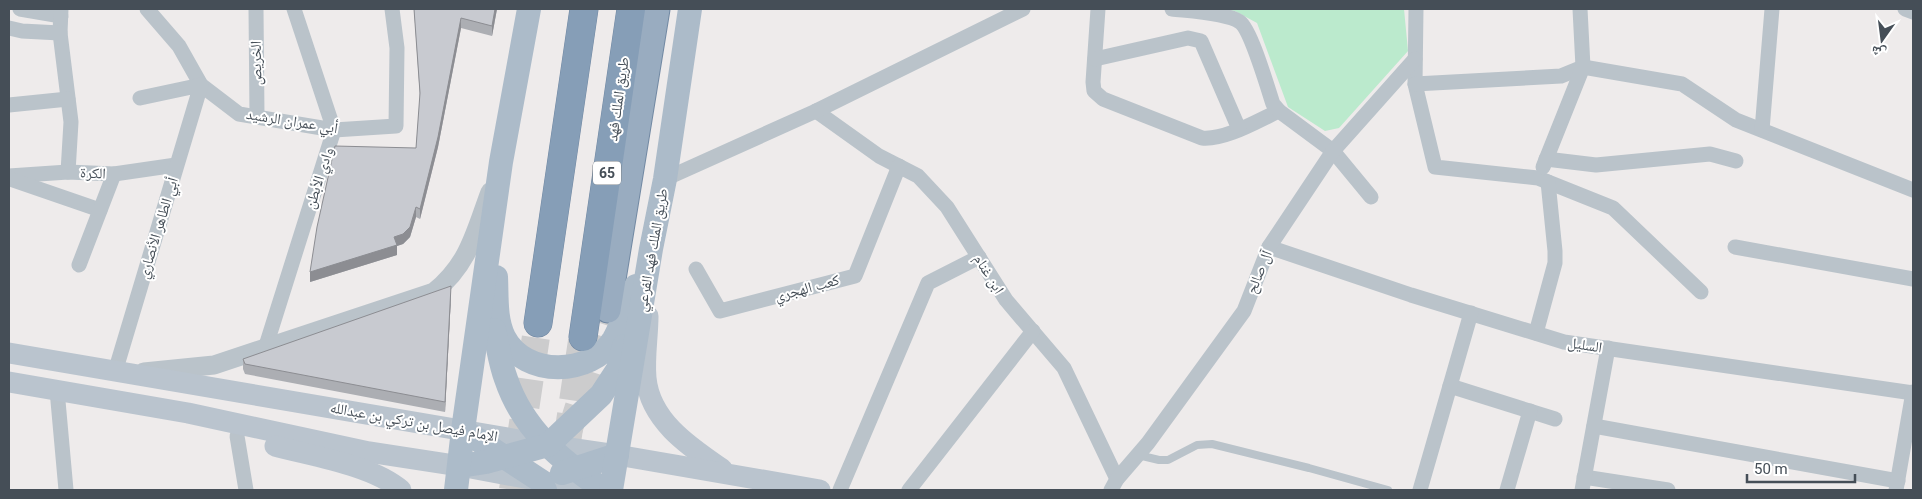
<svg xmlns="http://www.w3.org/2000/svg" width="1922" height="499" viewBox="0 0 1922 499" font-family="Roboto,'Noto Naskh Arabic',sans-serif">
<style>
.green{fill:#bbeacd}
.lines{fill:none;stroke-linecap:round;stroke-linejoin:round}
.trunk-tunnel{stroke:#cccccd;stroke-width:25;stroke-dasharray:25 12;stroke-linecap:butt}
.motorway-tunnel{stroke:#cccccd;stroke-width:28;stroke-dasharray:28 14;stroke-linecap:butt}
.trunk-casing{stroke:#7289a3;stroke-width:27}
.motorway-casing{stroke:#7289a3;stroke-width:29}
.service{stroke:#bac3ca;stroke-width:8}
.minor{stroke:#bac3ca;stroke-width:15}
.tertiary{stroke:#bac3ca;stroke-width:19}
.secondary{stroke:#bac4ce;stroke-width:21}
.primary{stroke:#acbbc9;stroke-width:24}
.trunk{stroke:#99acc0;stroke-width:25}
.motorway{stroke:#869eb7;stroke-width:28}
.wall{fill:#acaeb3}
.shaded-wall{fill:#8c8d92}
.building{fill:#c8cad0;stroke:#8c8d92}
.labels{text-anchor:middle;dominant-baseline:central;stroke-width:4;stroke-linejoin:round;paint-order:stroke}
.shield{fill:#fff;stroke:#7d8389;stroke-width:1}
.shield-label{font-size:14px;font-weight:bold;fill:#454e57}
.street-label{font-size:15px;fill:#454e57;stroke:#fff}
</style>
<rect width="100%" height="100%" fill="#eeebeb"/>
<path class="green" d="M1220 9H1404L1408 51 1339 128 1325 131 1288 107 1257 23 1235 11Z"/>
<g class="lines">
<path class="trunk-tunnel" d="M570 430 608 310"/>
<g class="motorway-tunnel">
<path d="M567 442 582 341"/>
<path d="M513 490 538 323"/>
</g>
<g class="trunk-casing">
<path id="trunk" d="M608 310 657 9"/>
</g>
<g class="motorway-casing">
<g id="motorway">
<path d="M538 323 584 9"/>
<path d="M583 337 631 9"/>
</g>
</g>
<path class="service" d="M1138 455 1159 460H1168L1197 445 1212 444 1309 468 1388 490"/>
<g class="minor">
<path d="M20 9 61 16"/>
<path d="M61 9 60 33 71 122 68 172"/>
<path d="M147 9 179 46 201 85 239 114 334 130 396 126 397 48 392 9"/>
<path d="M256 9 257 116"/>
<path d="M1098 9 1093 82 1094 91 1103 99 1202 138C1226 140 1257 121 1279 111"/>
<path d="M1172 9C1189 11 1227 13 1240 22 1251 30 1268 89 1273 104L1279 111 1333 151 1371 197"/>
<path d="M1416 9 1415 84 1435 167 1538 178 1613 208 1701 292"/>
<path d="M1905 9 1913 12"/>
<path d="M9 28 22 31 60 33"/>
<path d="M1095 59 1188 38 1201 41 1239 129"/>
<path d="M1415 84 1561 76 1583 67 1682 84 1736 120 1913 190"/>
<path d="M9 105 68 99"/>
<path d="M816 111 879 156 918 176 947 207 1006 300 1064 368 1117 479"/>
<path d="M1762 130 1772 9"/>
<path d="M1546 159 1596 165 1710 154 1736 161"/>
<path d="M1543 167 1583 67 1580 9"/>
<path d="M9 176 68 172 114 174 176 165"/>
<path d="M10 179 100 210"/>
<path d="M665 179 816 111 1023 9"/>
<path d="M1269 247 1411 295 1564 342 1913 393"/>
<path d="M1735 247 1913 279"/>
<path d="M79 265 114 174"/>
<path d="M696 269 720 311 855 276 899 166"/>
<path d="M1536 333 1555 263V251L1548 182"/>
<path d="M265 349 334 130 294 9"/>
<path d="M115 372 201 85 140 98"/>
<path d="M1450 386 1555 419"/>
<path d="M57 390 66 490"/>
<path d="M1594 426 1898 481"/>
<path d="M237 436 246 490"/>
<path d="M1584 477 1668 490"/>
<path d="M840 490 928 283 979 257"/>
<path d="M909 490 1033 331"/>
<path d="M1111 490 1117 479 1148 443 1244 311 1269 247 1333 151 1415 59"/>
<path d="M1420 490 1471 313"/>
<path d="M1507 490 1530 411"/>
<path d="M1582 490 1608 348"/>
<path d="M1896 490 1913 392"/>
</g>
<path class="tertiary" d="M144 372 214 365 434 292C469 264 475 232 490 192"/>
<g class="secondary">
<path d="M648 316C648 336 644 358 646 378 650 421 690 447 722 469"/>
<path d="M9 353 548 445 617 455 820 490"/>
<path d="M9 382 188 413 369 452 460 466 590 490"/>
<path d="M275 446C312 456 372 465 401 490"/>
</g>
<g class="primary">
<path d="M496 277C497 296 495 319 504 337 525 378 591 376 614 339 623 323 629 303 636 286"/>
<path d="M494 330C498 346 500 363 506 379 523 430 562 461 604 490"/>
<path d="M463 430 541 481 545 490"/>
<path d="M460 466 486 462 548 445 601 395 618 369 624 346"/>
<path d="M562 473 617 455"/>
<path d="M456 490 463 430 501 162 529 9"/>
<path d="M611 490 651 249 665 179 690 9"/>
</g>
<use href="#trunk" class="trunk"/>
<use href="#motorway" class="motorway"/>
</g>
<g class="wall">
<path d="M414 9H497L492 36 461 28 438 147 420 219 416 217 410 237 403 244 397 246V255L310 282 416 148 420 98Z"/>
<path d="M451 296 445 412 245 374 243 369V359Z"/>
</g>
<g class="shaded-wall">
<path d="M495 9H497L492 36V26Z"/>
<path d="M461 18V28L438 147 420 219V209Z"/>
<path d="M416 207V217L410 237 403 244 397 246V255L310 282V272L394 237Z"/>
<path d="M451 286V296L445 412V402Z"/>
</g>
<g class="building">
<path d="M414 9H495L492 26 461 18 438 137 420 209 416 207 410 227 403 234 394 237 397 245 310 272 317 227 335 146 416 148 420 93Z"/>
<path d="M451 286 445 402 245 364 243 359Z"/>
</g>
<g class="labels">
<rect class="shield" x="593" y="161.5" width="28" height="23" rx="4"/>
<g class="shield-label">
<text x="607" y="173">65</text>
</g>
<g class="street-label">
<text transform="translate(256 63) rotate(-91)">الخريص</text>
<text transform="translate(618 99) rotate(-82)">طريق الملك فهد</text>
<text transform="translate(292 121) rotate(9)">أبي عمران الرشيد</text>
<text transform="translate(93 173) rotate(3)">الكرة</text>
<text transform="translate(319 178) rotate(-72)">وادي الأبطن</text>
<text transform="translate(158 228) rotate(-73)">أبي الطاهر الأنصاري</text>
<text transform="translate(652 250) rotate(-80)">طريق الملك فهد الفرعي</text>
<text transform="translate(1259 272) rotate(-68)">آل صالح</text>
<text transform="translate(989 274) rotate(58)">ابن غنام</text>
<text transform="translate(807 288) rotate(-15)">كعب الهجري</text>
<text transform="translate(1585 345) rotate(9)">السليل</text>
<text transform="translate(414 422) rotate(10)">الإمام فيصل بن تركي بن عبدالله</text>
</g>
</g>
<rect width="1922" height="499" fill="none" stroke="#454e57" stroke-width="20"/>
<g transform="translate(1882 40) rotate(194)" stroke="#ffffff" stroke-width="4" paint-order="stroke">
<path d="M0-4L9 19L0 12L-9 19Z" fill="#454e57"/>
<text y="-8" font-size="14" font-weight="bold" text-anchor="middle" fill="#454e57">ش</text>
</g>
<path d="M1747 474v8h108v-8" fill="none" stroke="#454e57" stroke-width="2.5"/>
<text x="1754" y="474" font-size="15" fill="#454e57" stroke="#ffffff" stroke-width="4" paint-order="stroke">50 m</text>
</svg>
